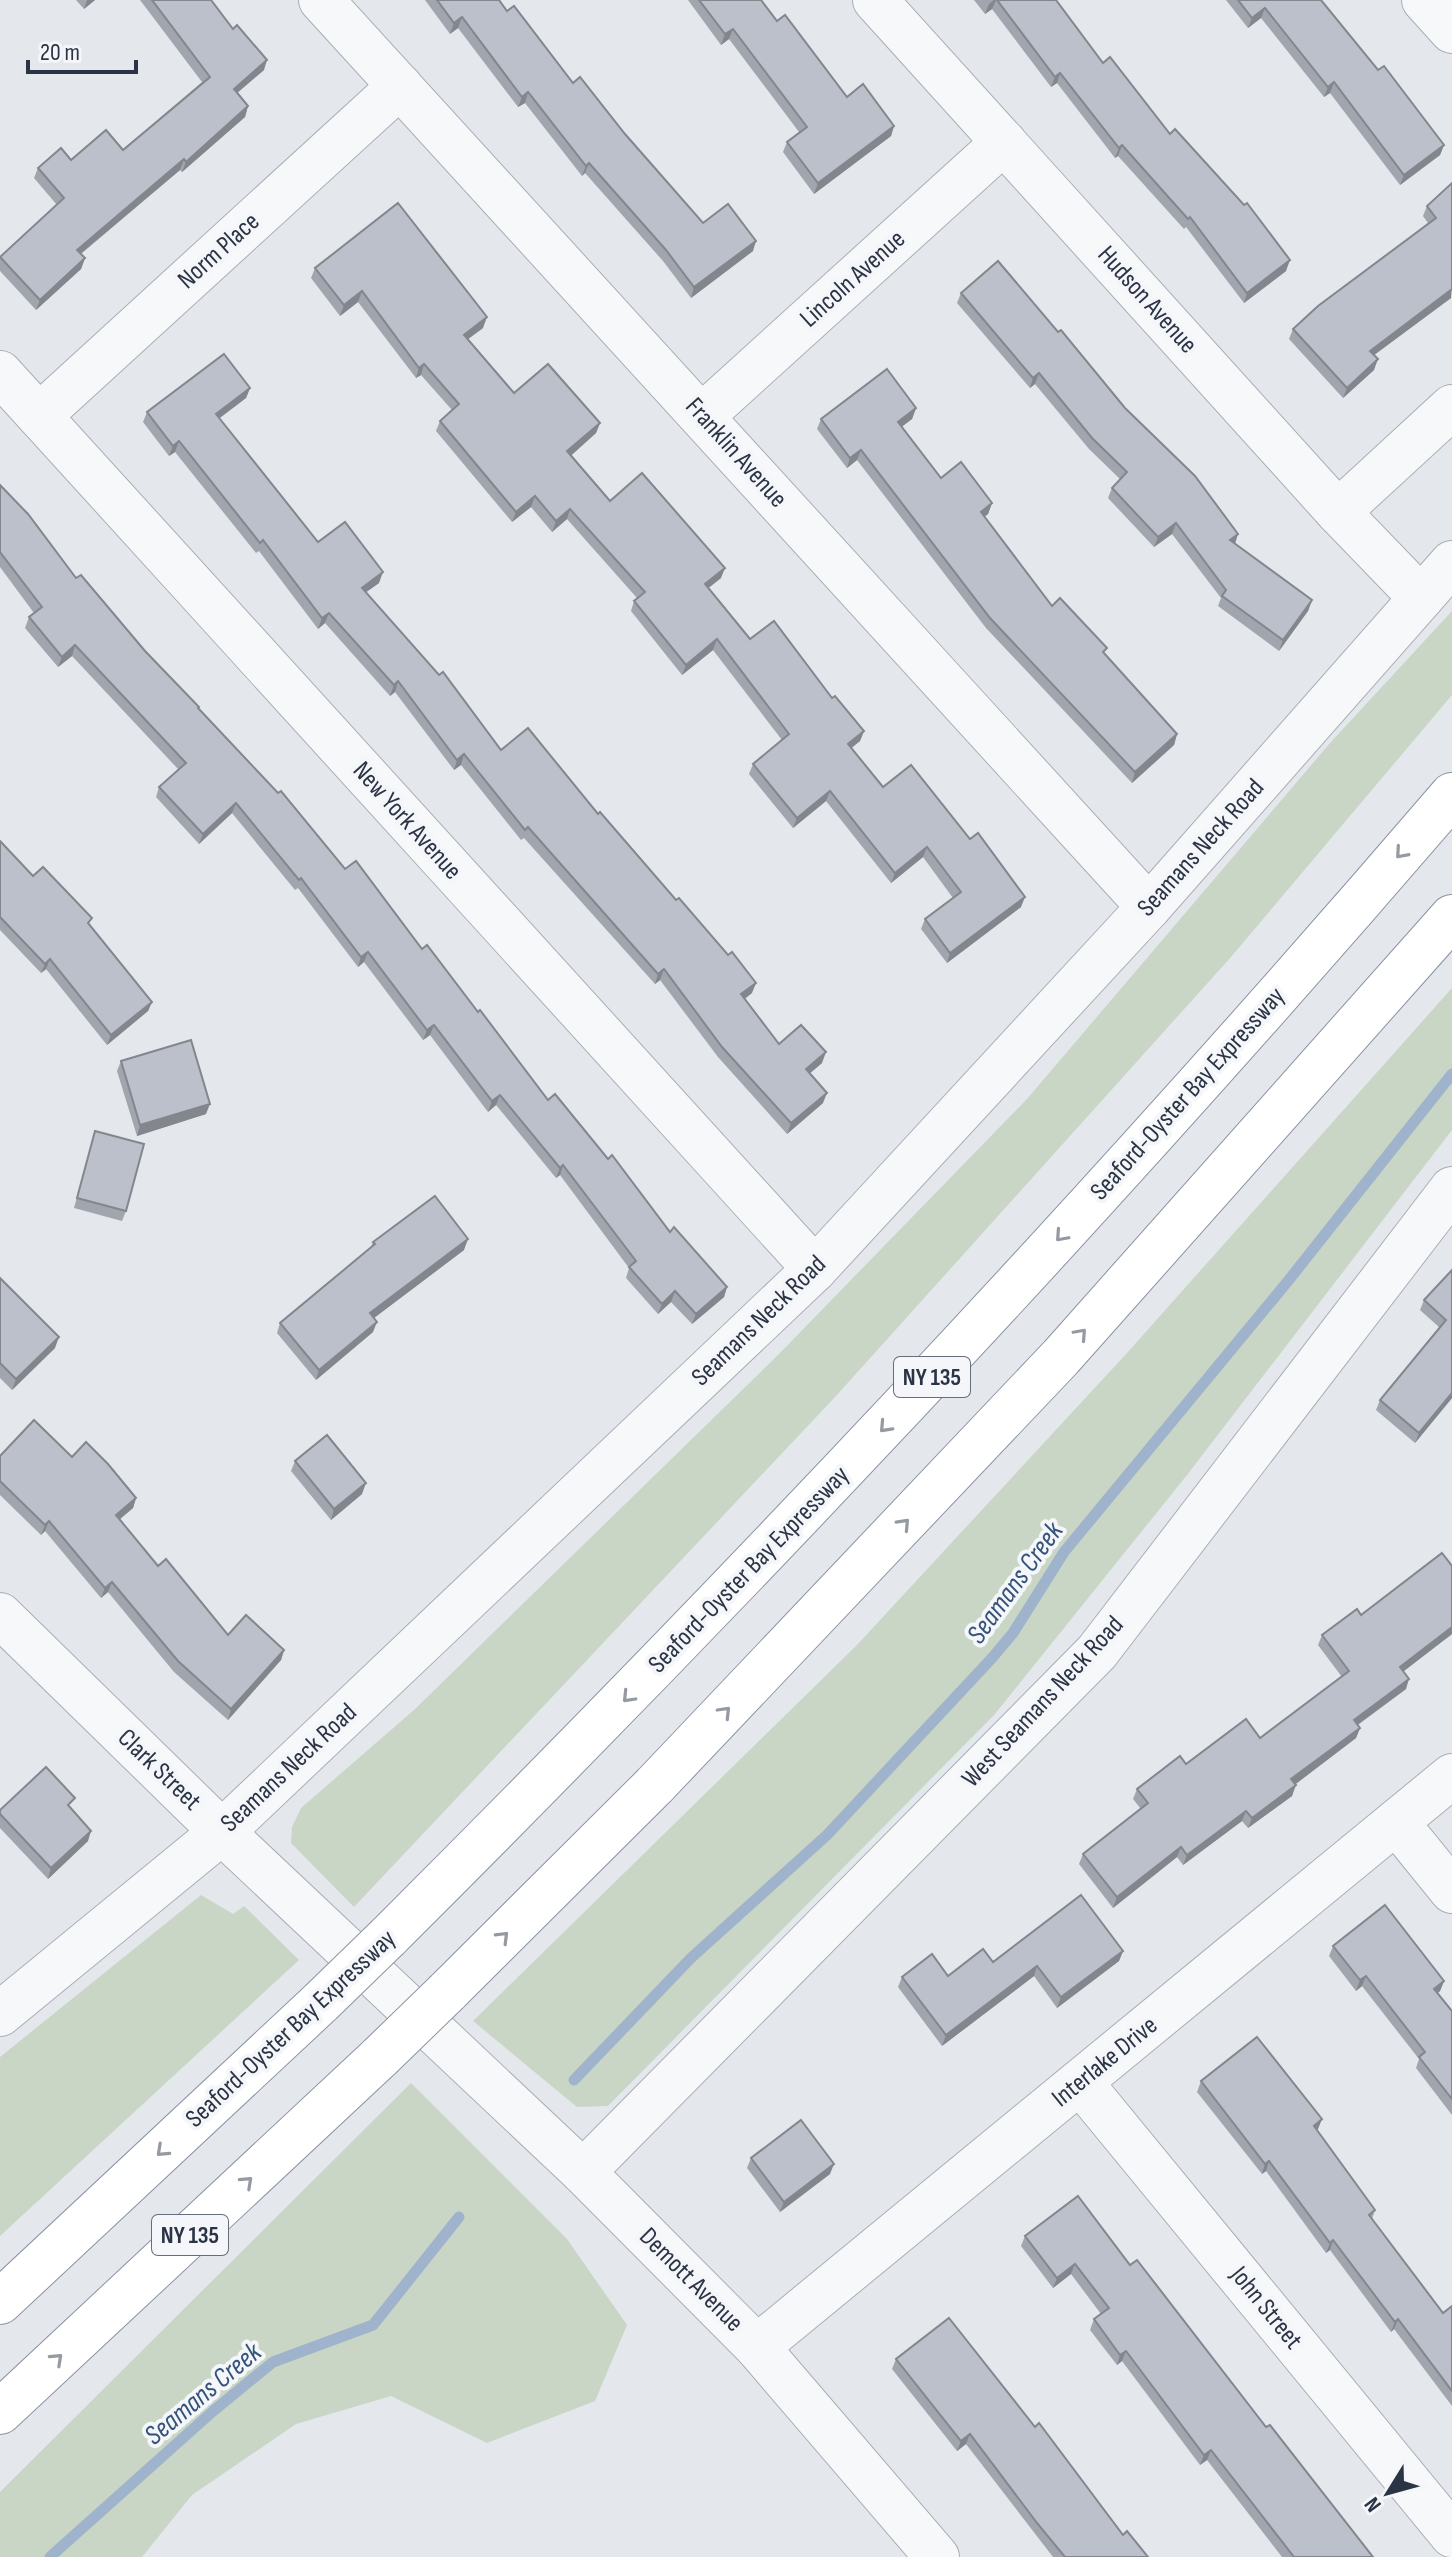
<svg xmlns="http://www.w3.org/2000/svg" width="1452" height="2557" viewBox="0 0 1452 2557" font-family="'Sofia Sans Condensed',sans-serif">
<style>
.green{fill:#c9d6c5}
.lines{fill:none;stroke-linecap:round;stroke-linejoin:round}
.stream{stroke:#9fb4cc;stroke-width:11}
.minor-casing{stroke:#a9aeb7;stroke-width:46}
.highway-casing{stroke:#8b94a3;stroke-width:46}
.minor{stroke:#f7f8fa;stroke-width:44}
.highway{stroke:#fff;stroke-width:44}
.highway-bridge-casing{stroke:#8b94a3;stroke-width:46;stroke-linecap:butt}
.highway-bridge{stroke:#fff;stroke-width:44}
.wall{fill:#a1a5ae}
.shaded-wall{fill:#83868d}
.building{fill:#bbc0ca;stroke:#83868d;stroke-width:2}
.oneway{stroke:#959aa2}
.labels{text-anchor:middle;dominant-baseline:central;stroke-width:8;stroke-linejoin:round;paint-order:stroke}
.shield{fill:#f4f6f9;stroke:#676e7b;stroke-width:2}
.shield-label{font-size:24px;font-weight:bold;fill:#2b3445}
.street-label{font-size:26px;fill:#2b3445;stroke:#f4f6f9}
.water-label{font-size:28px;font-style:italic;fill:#34527a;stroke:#f4f6f9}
</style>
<rect width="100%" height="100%" fill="#e4e7ec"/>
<g class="green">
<path d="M1452 611V695L1231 957 836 1396 354 1907 291 1843 292 1827 301 1808 414 1710 778 1355 1027 1099 1330 743Z"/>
<path d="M1452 988V1130L1187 1475 994 1715 608 2106 577 2107 473 2021 857 1645 1127 1353Z"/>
<path d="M201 1895 233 1914 244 1906 299 1960 0 2236V2057Z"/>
<path d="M411 2083 567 2239 627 2325 595 2401 487 2443 391 2396 296 2424 192 2495 142 2557H0V2492Z"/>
</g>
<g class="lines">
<g class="stream">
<path d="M574 2080 691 1958 827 1835 992 1658 1013 1633 1064 1552 1288 1281 1452 1074"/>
<path d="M50 2557 212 2412 273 2362 373 2325 459 2217"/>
</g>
<g class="minor-casing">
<g id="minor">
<path d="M321 0 1149 907"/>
<path d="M875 0 1338 512 1421 598"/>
<path d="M1424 0 1452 31"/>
<path d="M0 373 815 1269"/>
<path d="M39 416 400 86"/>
<path d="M702 416 1004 142"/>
<path d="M1338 512 1452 407"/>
<path d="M0 1615 222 1832 583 2172 757 2347 937 2557"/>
<path d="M1396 1822 1452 1891"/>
<path d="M0 2014 222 1832 815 1269 1149 907 1452 563"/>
<path d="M1080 2082 1452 2535"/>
<path d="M583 2172 1097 1652 1452 1189"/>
<path d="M757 2347 1452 1776"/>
</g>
</g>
<g class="highway-casing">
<g id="highway">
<path d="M388 1937C757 1569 1113 1190 1452 795"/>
<path d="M447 1992 654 1786 1061 1357 1452 917"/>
<path d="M0 2302 321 2002"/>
<path d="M0 2412 380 2057"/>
</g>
</g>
<use href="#minor" class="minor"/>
<use href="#highway" class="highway"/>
<g class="highway-bridge-casing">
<g id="highway-bridge">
<path d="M321 2002 388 1937"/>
<path d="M380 2057 447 1992"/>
</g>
</g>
<use href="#highway-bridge" class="highway-bridge"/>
</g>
<g class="wall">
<path d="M76 0H95L84 9Z"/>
<path d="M140 0H211L264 70 237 93 248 106 245 117 182 172 180 170 81 254 85 258 81 269 36 310 0 271V258L57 205 34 178 38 168 71 160 123 150 202 82Z"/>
<path d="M425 0H499L507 11 573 83 625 134 703 223 753 251 691 298 663 261 585 173 582 176 525 103 518 107 458 28 450 34Z"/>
<path d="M688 0H761L777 21 847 97 894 126 891 136 814 194 783 152 787 142 799 132 729 39 721 45Z"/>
<path d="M974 0H1056L1103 63 1170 134 1286 271 1244 303 1186 227 1184 229 1118 156 1115 158 1057 83 1051 87 992 9 985 14Z"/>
<path d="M1226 0H1321L1378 70 1444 145 1440 155 1400 185 1330 93 1324 97 1261 18 1248 28Z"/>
<path d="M1452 183 1451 298 1374 355V370L1343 398 1289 339 1293 329 1428 223 1423 216 1427 206Z"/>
<path d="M315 268 483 328 468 339 514 393 600 423 596 433 571 455 610 501 721 578 708 588 750 639 832 698 864 731 860 741 851 748 883 787 1021 907 947 963 921 929 925 919 953 898 923 857 891 883 826 801 793 828 749 774 753 764 782 740 713 650 682 675 631 611 634 601 637 598 567 519 552 532 531 507 512 522 436 431 440 421 452 410 421 375 416 378 358 302 340 316 311 278Z"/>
<path d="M961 293 1235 544 1312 600 1308 611 1279 651 1218 606 1221 598 1172 534 1154 547 1108 498 1112 488 1120 479 1089 449 1035 384 1030 388 957 303Z"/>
<path d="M250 388 246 398 219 418 318 542 379 583 366 592 501 750 598 814 752 993 745 999 779 1044 822 1063 810 1073 823 1103 787 1134 718 1057 660 980 655 984 524 838 521 840 461 765 454 770 395 692 390 696 325 623 318 629 259 551 256 553 175 452 169 456 143 422 147 412Z"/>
<path d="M916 408 912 419 902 426 941 478 992 503 988 514 984 517 1052 606 1105 654 1177 734 1174 745 1132 783 986 628 857 460 847 468 817 429 821 419Z"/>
<path d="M0 485 76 578 199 707 198 709 345 869 422 949 478 1012 548 1100 608 1159 670 1232 727 1287 724 1297 692 1324 671 1302 658 1314 626 1278 629 1268 560 1175 556 1178 496 1105 488 1112 430 1035 423 1040 364 962 358 967 298 888 295 890 232 813 199 844 156 797 159 787 178 769 72 656 58 667 25 628 29 617 34 613 0 567Z"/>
<path d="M0 841 33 876 90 926 152 1002 148 1011 107 1045 46 969 41 973 0 930Z"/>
<path d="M121 1061 206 1114 137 1136 117 1071Z"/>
<path d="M95 1131 126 1211 122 1221 74 1208Z"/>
<path d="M373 1242 464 1250 374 1318 373 1332 316 1380 277 1333 280 1323 371 1247Z"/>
<path d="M1452 1270V1398L1415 1443 1376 1410 1380 1400 1440 1328 1420 1310 1424 1300Z"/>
<path d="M0 1278 55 1348 12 1390 0 1378Z"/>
<path d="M0 1456 72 1457 136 1498 133 1508 119 1519 158 1566 228 1635 284 1650 281 1660 228 1720 174 1672 108 1592 101 1598 45 1531 41 1535 0 1495Z"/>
<path d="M295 1461 362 1494 331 1520 291 1471Z"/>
<path d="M1452 1566V1634L1404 1671 1406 1689 1358 1725 1360 1728 1356 1738 1295 1784 1292 1796 1248 1828 1242 1821 1183 1865 1177 1857 1113 1908 1079 1864 1083 1854 1141 1809 1133 1799 1137 1789 1186 1764 1260 1738 1342 1677 1318 1645 1322 1635 1361 1615Z"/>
<path d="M0 1810 88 1841 48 1879 0 1828Z"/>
<path d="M1333 1946 1444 1981 1440 1991 1438 1993 1452 2011V2115L1416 2068 1419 2059 1362 1986 1356 1991 1329 1956Z"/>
<path d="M1123 1951 1119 1961 1057 2008 1034 1976 942 2046 898 1987 902 1977 948 1976 993 1962Z"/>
<path d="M1201 2081 1322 2119 1317 2130 1375 2210 1372 2219 1443 2313 1452 2306V2406L1394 2329 1391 2332 1330 2250 1326 2253 1266 2171 1262 2174 1197 2092Z"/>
<path d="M751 2158 830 2174 780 2212 747 2168Z"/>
<path d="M1025 2236 1130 2265 1373 2557H1282L1207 2460 1200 2465 1122 2361 1117 2365 1090 2330 1094 2319 1101 2314 1071 2274 1053 2288 1021 2246Z"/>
<path d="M896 2359 1035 2427 1123 2535 1148 2557H1053L966 2444 957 2451 892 2369Z"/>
</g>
<g class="shaded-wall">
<path d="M87 0H95L84 9Z"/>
<path d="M994 0H996L992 9 985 14 989 4Z"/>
<path d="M1265 8 1261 18 1248 28 1252 18Z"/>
<path d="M462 17 458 28 450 34 454 23Z"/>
<path d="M733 29 729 39 721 45 725 34Z"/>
<path d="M267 60 264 70 230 99 234 89Z"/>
<path d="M1060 73 1057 83 1051 87 1055 77Z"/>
<path d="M1334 82 1330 93 1324 97 1328 87Z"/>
<path d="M528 92 525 103 518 107 522 97Z"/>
<path d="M248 106 245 117 182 172 186 162Z"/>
<path d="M894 126 891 136 814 194 818 183Z"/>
<path d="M1122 145 1118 156 1115 158 1119 148Z"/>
<path d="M1444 145 1440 155 1400 185 1404 175Z"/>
<path d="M184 159 180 170 73 260 77 250Z"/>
<path d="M589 163 585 173 582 176 586 166Z"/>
<path d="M756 241 753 251 691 298 694 287Z"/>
<path d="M85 258 81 269 36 310 40 300Z"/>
<path d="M1290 260 1286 271 1244 303 1247 293Z"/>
<path d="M1452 285 1451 298 1366 361 1370 351Z"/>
<path d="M362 291 358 302 340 316 344 305Z"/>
<path d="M487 317 483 328 460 345 464 335Z"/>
<path d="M1378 359 1374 370 1343 398 1347 388Z"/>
<path d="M424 364 421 375 416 378 419 368Z"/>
<path d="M1039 373 1035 384 1030 388 1033 378Z"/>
<path d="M250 388 246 398 212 424 216 414Z"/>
<path d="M916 408 912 419 895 432 898 422Z"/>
<path d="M600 423 596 433 564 462 567 451Z"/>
<path d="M179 441 175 452 169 456 173 446Z"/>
<path d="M861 450 857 460 847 468 850 458Z"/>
<path d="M535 496 531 507 512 522 516 512Z"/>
<path d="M992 503 988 514 977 522 981 512Z"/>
<path d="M570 509 567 519 552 532 556 521Z"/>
<path d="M1176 523 1172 534 1154 547 1158 537Z"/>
<path d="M1238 534 1235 544 1230 540Z"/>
<path d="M725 568 721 578 701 594 705 584Z"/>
<path d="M383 572 379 583 358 598 362 588Z"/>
<path d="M1312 600 1308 611 1279 651 1283 640Z"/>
<path d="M329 613 325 623 318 629 322 618Z"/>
<path d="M717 639 713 650 682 675 686 665Z"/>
<path d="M75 645 72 656 58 667 62 657Z"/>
<path d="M398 681 395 692 390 696 394 685Z"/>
<path d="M864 731 860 741 844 754 848 744Z"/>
<path d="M1177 734 1174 745 1132 783 1135 772Z"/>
<path d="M464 754 461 765 454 770 457 760Z"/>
<path d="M830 791 826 801 793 828 797 818Z"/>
<path d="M236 803 232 813 199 844 203 834Z"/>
<path d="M927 847 923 857 891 883 895 873Z"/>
<path d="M1025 897 1021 907 947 963 950 953Z"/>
<path d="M368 952 364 962 358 967 361 957Z"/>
<path d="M50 959 46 969 41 973 45 964Z"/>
<path d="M664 969 660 980 655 984 658 974Z"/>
<path d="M756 983 752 993 737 1004 741 994Z"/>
<path d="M152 1002 148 1011 107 1045 111 1035Z"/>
<path d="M434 1025 430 1035 423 1040 427 1030Z"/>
<path d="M826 1052 822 1063 802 1080 806 1069Z"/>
<path d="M827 1093 823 1103 787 1134 791 1123Z"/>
<path d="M500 1095 496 1105 488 1112 492 1101Z"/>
<path d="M210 1104 206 1114 137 1136 140 1125Z"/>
<path d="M563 1165 560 1175 556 1178 560 1168Z"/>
<path d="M468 1239 464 1250 366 1324 370 1313Z"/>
<path d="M727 1287 724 1297 692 1324 696 1314Z"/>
<path d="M675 1291 671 1302 658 1314 662 1304Z"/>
<path d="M377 1322 373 1332 316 1380 319 1370Z"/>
<path d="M59 1337 55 1348 12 1390 16 1379Z"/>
<path d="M1452 1393V1398L1415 1443 1419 1433Z"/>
<path d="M366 1483 362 1494 331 1520 334 1509Z"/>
<path d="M136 1498 133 1508 112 1526 116 1515Z"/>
<path d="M49 1521 45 1531 41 1535 45 1525Z"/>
<path d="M112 1582 108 1592 101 1598 105 1588Z"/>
<path d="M1452 1627V1634L1396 1677 1400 1667Z"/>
<path d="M284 1650 281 1660 228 1720 231 1709Z"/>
<path d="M1409 1679 1406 1689 1350 1730 1354 1720Z"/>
<path d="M1360 1728 1356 1738 1288 1790 1291 1779Z"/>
<path d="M1296 1785 1292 1796 1248 1828 1252 1818Z"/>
<path d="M1246 1811 1242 1821 1183 1865 1187 1855Z"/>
<path d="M91 1831 88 1841 48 1879 51 1868Z"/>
<path d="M1181 1847 1177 1857 1113 1908 1117 1897Z"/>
<path d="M1123 1951 1119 1961 1057 2008 1061 1997Z"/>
<path d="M1037 1966 1034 1976 942 2046 946 2035Z"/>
<path d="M1366 1976 1362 1986 1356 1991 1360 1980Z"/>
<path d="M1444 1981 1440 1991 1431 1999 1434 1989Z"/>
<path d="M1322 2119 1318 2129 1310 2136 1314 2126Z"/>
<path d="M1269 2161 1266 2171 1262 2174 1265 2164Z"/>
<path d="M834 2164 830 2174 780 2212 784 2202Z"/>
<path d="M1333 2240 1330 2250 1326 2253 1330 2243Z"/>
<path d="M1075 2264 1071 2274 1053 2288 1057 2278Z"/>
<path d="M1398 2319 1394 2329 1391 2332 1395 2322Z"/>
<path d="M1126 2351 1122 2361 1117 2365 1120 2355Z"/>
<path d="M970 2434 966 2444 957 2451 961 2441Z"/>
<path d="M1211 2450 1207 2460 1200 2465 1204 2455Z"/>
</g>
<g class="building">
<path d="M152 0H211L233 29 237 25 267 60 234 89 248 106 186 162 184 159 77 250 85 258 40 300 0 257 64 198 38 168 61 148 71 160 106 130 123 150 210 77Z"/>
<path d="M437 0H499L507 11 514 6 573 83 580 77 625 134 703 223 728 204 756 241 694 287 666 250 589 163 586 166 528 92 522 97 462 17 454 23Z"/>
<path d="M699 0H761L777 21 785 15 847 97 863 84 894 126 818 183 787 142 807 127 733 29 725 34Z"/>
<path d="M997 0H1056L1103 63 1110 57 1170 134 1175 129 1244 205 1247 203 1290 260 1247 293 1190 217 1188 219 1122 145 1119 148 1060 73 1055 77Z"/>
<path d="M1238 0H1321L1378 70 1384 66 1444 145 1404 175 1334 82 1328 87 1265 8 1252 18Z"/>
<path d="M1452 183V289L1370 351 1378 359 1347 388 1293 329 1318 306 1436 218 1427 206Z"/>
<path d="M398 203 487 317 464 335 514 393 548 364 600 423 567 451 610 501 642 473 725 568 705 584 750 639 774 621 832 698 835 696 864 731 848 744 883 787 911 765 970 839 978 833 1025 897 950 953 925 919 961 892 927 847 895 873 830 791 797 818 753 764 789 734 717 639 686 665 634 601 645 592 570 509 556 521 535 496 516 512 440 421 459 404 424 364 419 368 362 291 344 305 315 268Z"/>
<path d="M998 261 1058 332 1061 330 1125 408 1195 476 1238 534 1230 540 1312 600 1283 640 1222 596 1226 590 1176 523 1158 537 1112 488 1127 472 1092 438 1039 373 1033 378 961 293Z"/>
<path d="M224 354 250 388 216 414 318 542 345 522 383 572 362 588 439 675 443 672 501 750 528 728 598 814 600 812 676 900 679 898 728 955 732 952 756 983 741 994 779 1044 801 1025 826 1052 806 1069 827 1093 791 1123 722 1047 664 969 658 974 528 827 525 830 464 754 457 760 398 681 394 685 329 613 322 618 263 540 260 543 179 441 173 446 147 412Z"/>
<path d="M887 369 916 408 898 422 941 478 961 462 992 503 981 512 1052 606 1060 598 1107 648 1103 652 1177 734 1135 772 990 618 861 450 850 458 821 419Z"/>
<path d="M0 485 28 514 76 578 81 575 145 651 199 707 198 708 278 793 281 791 345 869 356 861 422 949 427 945 478 1012 480 1010 548 1100 555 1094 608 1159 612 1155 670 1232 674 1227 727 1287 696 1314 675 1291 662 1304 629 1267 636 1261 563 1165 560 1168 500 1095 492 1101 434 1025 427 1030 368 952 361 957 301 878 299 880 236 803 203 834 159 787 186 763 75 645 62 657 29 617 42 607 0 552Z"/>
<path d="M0 841 33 876 43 867 92 918 88 923 152 1002 111 1035 50 959 45 964 0 917Z"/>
<path d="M191 1040 210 1104 140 1125 121 1061Z"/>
<path d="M95 1131 144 1144 126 1211 77 1198Z"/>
<path d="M435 1196 468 1239 370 1313 377 1322 319 1370 280 1323 375 1244 373 1242Z"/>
<path d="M1452 1270V1393L1419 1433 1380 1400 1446 1320 1424 1300Z"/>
<path d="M0 1278 59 1337 16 1379 0 1363Z"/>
<path d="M34 1420 72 1457 86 1442 108 1464 136 1498 116 1515 158 1566 166 1559 228 1635 246 1615 284 1650 231 1709 178 1661 112 1582 105 1588 49 1521 45 1525 0 1481V1456Z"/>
<path d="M327 1435 366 1483 334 1509 295 1461Z"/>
<path d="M1442 1553 1452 1566V1627L1400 1667 1409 1679 1354 1720 1360 1728 1291 1779 1296 1785 1252 1818 1246 1811 1187 1855 1181 1847 1117 1897 1083 1854 1148 1803 1137 1789 1180 1756 1186 1764 1246 1719 1260 1738 1349 1671 1322 1635 1357 1609 1361 1615Z"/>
<path d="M46 1767 75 1798 68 1805 91 1831 51 1868 0 1814V1810Z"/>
<path d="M1081 1895 1123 1951 1061 1997 1037 1966 946 2035 902 1977 932 1954 948 1976 983 1949 993 1962Z"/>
<path d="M1385 1905 1444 1981 1434 1989 1452 2011V2099L1419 2057 1425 2052 1366 1976 1360 1980 1333 1946Z"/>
<path d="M1257 2037 1322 2119 1314 2126 1375 2210 1369 2215 1443 2313 1452 2306V2391L1398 2319 1395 2322 1333 2240 1330 2243 1269 2161 1265 2164 1201 2081Z"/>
<path d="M801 2120 834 2164 784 2202 751 2158Z"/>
<path d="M1078 2196 1130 2265 1137 2260 1266 2427 1270 2425 1373 2557H1294L1211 2450 1204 2455 1126 2351 1120 2355 1094 2319 1109 2308 1075 2264 1057 2278 1025 2236Z"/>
<path d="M949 2318 1035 2427 1039 2423 1123 2535 1127 2531 1148 2557H1065L1037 2523 970 2434 961 2441 896 2359Z"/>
</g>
<defs><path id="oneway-chevron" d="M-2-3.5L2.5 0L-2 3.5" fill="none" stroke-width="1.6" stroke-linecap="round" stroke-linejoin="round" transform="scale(2)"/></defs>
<g class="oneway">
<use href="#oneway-chevron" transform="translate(1401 853) rotate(131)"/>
<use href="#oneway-chevron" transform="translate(1061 1236) rotate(132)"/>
<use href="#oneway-chevron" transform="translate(1081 1334) rotate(-48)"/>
<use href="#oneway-chevron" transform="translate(885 1427) rotate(133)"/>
<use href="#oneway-chevron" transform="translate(904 1524) rotate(-47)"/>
<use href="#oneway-chevron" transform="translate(628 1697) rotate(134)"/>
<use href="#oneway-chevron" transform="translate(725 1712) rotate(-46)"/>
<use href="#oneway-chevron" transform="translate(503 1937) rotate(-45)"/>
<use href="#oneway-chevron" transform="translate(162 2151) rotate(137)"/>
<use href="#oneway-chevron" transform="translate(247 2182) rotate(-43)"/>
<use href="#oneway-chevron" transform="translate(57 2359) rotate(-43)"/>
</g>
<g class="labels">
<g class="shield">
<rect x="894" y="1357" width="76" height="40" rx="6"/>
<rect x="152" y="2215" width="76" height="40" rx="6"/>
</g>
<g class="shield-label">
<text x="932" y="1377">NY 135</text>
<text x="190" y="2235">NY 135</text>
</g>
<g class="street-label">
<text transform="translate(219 251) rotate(-42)">Norm Place</text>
<text transform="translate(853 279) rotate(-42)">Lincoln Avenue</text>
<text transform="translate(1147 300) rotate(48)">Hudson Avenue</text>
<text transform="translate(736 453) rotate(48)">Franklin Avenue</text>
<text transform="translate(407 821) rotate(48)">New York Avenue</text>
<text transform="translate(1201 848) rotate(-48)">Seamans Neck Road</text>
<text transform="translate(1188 1094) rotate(-48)">Seaford-Oyster Bay Expressway</text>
<text transform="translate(759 1321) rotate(-44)">Seamans Neck Road</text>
<text transform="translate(749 1570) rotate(-46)">Seaford-Oyster Bay Expressway</text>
<text transform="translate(1043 1702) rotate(-47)">West Seamans Neck Road</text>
<text transform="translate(289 1768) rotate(-43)">Seamans Neck Road</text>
<text transform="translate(159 1770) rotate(44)">Clark Street</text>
<text transform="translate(291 2029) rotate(-43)">Seaford-Oyster Bay Expressway</text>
<text transform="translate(1105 2062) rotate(-39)">Interlake Drive</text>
<text transform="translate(691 2280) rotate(45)">Demott Avenue</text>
<text transform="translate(1266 2308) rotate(51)">John Street</text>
</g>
<g class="water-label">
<text transform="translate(1015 1583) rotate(-54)">Seamans Creek</text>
<text transform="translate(203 2394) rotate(-40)">Seamans Creek</text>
</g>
</g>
<g transform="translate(1388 2493) rotate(233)" stroke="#f4f6f9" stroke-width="6" paint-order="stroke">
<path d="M0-6L14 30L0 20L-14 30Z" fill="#2b3445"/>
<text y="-12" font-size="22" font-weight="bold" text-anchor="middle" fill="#2b3445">N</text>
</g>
<path d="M28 60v12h108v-12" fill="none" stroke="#2b3445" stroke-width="4"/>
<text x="40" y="60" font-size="24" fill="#2b3445" stroke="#f4f6f9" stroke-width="6" paint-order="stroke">20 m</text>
</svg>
